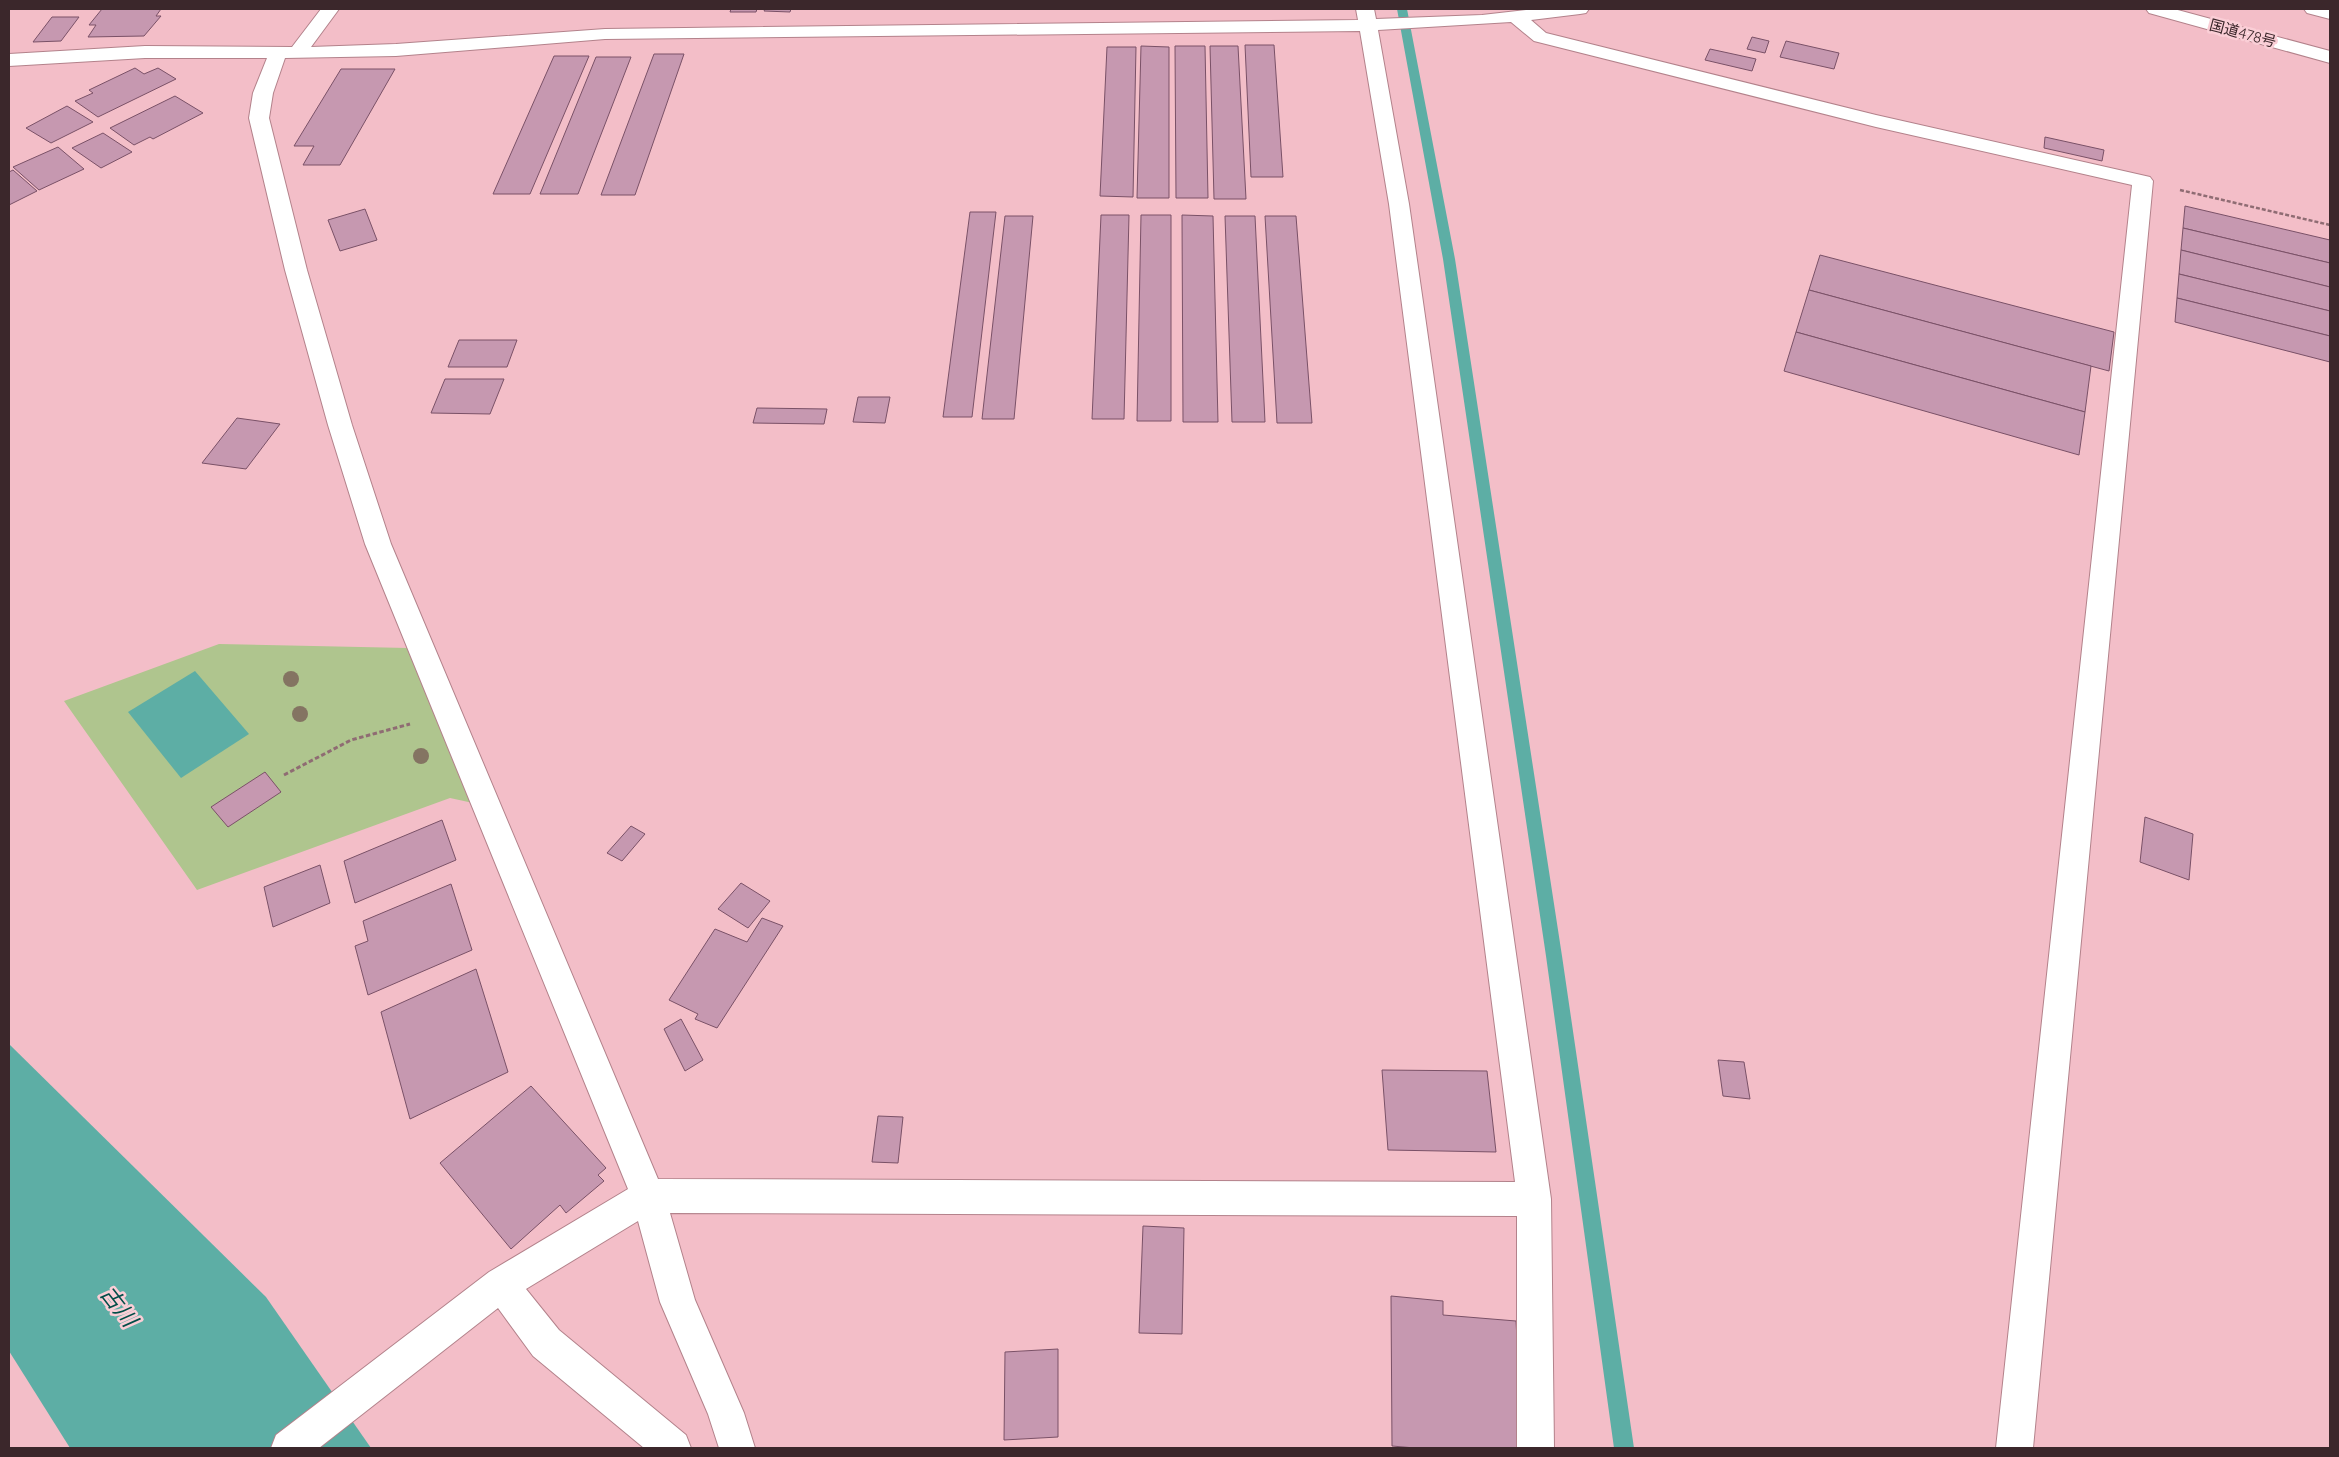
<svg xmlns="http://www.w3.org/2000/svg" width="2339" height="1457" viewBox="0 0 2339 1457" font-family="Quicksand,'Noto Sans JP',sans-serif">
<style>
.green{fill:#afc58e}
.water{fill:#5daea5}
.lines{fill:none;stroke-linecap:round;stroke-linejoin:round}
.stream{fill:#5daea5;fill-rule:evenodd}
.building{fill:#c698b0;stroke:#7a5167}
.minor-casing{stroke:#b3828b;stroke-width:2}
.highway-casing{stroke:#b3828b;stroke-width:2}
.path-far1{stroke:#8f6c73;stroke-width:2.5;stroke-dasharray:4 2;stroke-linecap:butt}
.path{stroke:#8f6c73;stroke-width:3;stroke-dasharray:4.5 2.5;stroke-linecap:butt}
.minor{fill:#fff;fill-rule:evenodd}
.highway{fill:#fff;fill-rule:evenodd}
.tree{fill:#847462}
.labels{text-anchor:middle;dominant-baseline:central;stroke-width:5;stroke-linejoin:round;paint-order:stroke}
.far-street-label{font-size:15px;fill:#3b272b;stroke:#faced6}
.near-water-label{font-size:22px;font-style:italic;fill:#024e48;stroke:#faced6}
</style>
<rect width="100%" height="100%" fill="#f3bec8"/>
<path class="green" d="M219 644 408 648 473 803 450 798 197 890 64 701Z"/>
<g class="water">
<path d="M195 671 249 734 181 778 128 712Z"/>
<path d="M9 1044 266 1297 371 1448H70L9 1351Z"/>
</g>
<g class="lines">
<path class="stream" d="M1397 9H1407L1455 259 1562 956 1634 1448H1614L1546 956 1443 259Z"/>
</g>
<g class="building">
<path d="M102 9H161L156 16H161L144 36 88 37 96 25H89Z"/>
<path d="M731 9H757L756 12H730Z"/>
<path d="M765 9H791L790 12 764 11Z"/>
<path d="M52 17H79L61 41 33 42Z"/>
<path d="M1752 37 1769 41 1765 53 1747 49Z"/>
<path d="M1786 41 1839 53 1834 69 1780 57Z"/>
<path d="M1245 45H1274L1283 177H1251Z"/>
<path d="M1141 46 1169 47V198H1137Z"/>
<path d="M1175 46H1205L1208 198H1176Z"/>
<path d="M1210 46H1238L1246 199H1214Z"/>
<path d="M1107 47H1136L1133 197 1100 196Z"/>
<path d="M1710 49 1756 59 1752 71 1705 60Z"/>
<path d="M654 54H684L635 195H601Z"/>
<path d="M554 56H589L530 194H493Z"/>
<path d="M596 57H631L578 194H540Z"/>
<path d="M135 68 144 74 158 68 176 79 98 117 75 101 93 93 89 90Z"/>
<path d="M341 69H395L340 165H303L314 146H294Z"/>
<path d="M175 96 203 113 153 139 150 137 134 145 110 128Z"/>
<path d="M67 106 93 122 51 143 26 128Z"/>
<path d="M103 133 132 152 101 168 72 148Z"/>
<path d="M2045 137 2104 150 2102 161 2044 148Z"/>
<path d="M58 147 84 169 39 190 13 167Z"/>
<path d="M13 170 37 191 9 205V172Z"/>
<path d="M2185 206 2330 240V263L2183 228Z"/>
<path d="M365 209 377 240 340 251 328 220Z"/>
<path d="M970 212H996L972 417H943Z"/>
<path d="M1101 215H1129L1124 419H1092Z"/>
<path d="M1141 215H1171V421H1137Z"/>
<path d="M1182 215 1213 216 1218 422H1183Z"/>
<path d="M1005 216H1033L1014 419H982Z"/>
<path d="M1225 216H1255L1265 422H1232Z"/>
<path d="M1265 216H1296L1312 423H1277Z"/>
<path d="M2183 228 2330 263V287L2181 250Z"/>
<path d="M2181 250 2330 287V311L2179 274Z"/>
<path d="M1820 255 2114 332 2109 371 1809 290Z"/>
<path d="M2179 274 2330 311V336L2177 298Z"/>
<path d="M1809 290 2091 366 2085 412 1796 332Z"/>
<path d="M2177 298 2330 336V362L2175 322Z"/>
<path d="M1796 332 2085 412 2079 455 1784 371Z"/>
<path d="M459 340H517L507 367H448Z"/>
<path d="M445 379H504L490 414 431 413Z"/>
<path d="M858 397H890L885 423 853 422Z"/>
<path d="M757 408 827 409 824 424 753 423Z"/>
<path d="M237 418 280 424 246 469 202 463Z"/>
<path d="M265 772 281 792 228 827 211 807Z"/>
<path d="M2145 817 2193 834 2189 880 2140 862Z"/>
<path d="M442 820 456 860 355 903 344 861Z"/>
<path d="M631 826 645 834 622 861 607 853Z"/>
<path d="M320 865 330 903 273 927 264 887Z"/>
<path d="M741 883 770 901 748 928 718 909Z"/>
<path d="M451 884 472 950 368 995 355 946 368 941 363 921Z"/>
<path d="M762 918 783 926 717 1028 695 1019 698 1014 669 1000 715 929 747 942Z"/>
<path d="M476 969 508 1072 410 1119 381 1012Z"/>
<path d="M681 1019 703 1060 685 1071 664 1029Z"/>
<path d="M1718 1060 1744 1062 1750 1099 1723 1096Z"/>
<path d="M1382 1070 1487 1071 1496 1152 1388 1150Z"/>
<path d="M531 1086 606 1168 598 1175 604 1181 566 1213 560 1205 511 1249 440 1163Z"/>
<path d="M878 1116 903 1117 898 1163 872 1162Z"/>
<path d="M1143 1226 1184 1228 1182 1334 1139 1333Z"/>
<path d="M1391 1296 1443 1301V1315L1516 1321 1523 1448H1415L1392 1446Z"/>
<path d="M1058 1349V1437L1004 1440 1005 1352Z"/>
</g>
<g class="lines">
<g class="minor-casing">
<path id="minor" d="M321 9H339L311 47 396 44 605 29 1358 20 1356 9H1374L1376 19 1482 15 1534 9H1589L1586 13 1580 14 1531 20 1546 33 1876 115 2150 177 2153 181 2033 1448H1996L2132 185 1876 127 1534 41 1511 22 1378 30 1409 204 1551 1199 1554 1448H1517V1216L670 1213 695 1300 744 1413 755 1448H719L708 1414 660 1302 638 1221 526 1289 559 1330 686 1435 691 1448H644L533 1356 498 1308 319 1448H271L276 1435 489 1272 628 1189 365 544 328 425 285 270 249 118 253 93 267 58H145L9 66V54L145 46 292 47ZM1360 31 1389 204 1515 1182 658 1179 391 544 352 425 307 270 269 118 273 93 285 58 396 56 605 39Z"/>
</g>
<g class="highway-casing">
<g id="highway">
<path d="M2146 9H2174L2330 51V63L2149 13Z"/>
<path d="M2304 9H2330V19L2307 13Z"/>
</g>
</g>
<path class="path-far1" d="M2180 190 2330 225"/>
<path class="path" d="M284 775 351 740 410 724"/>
<use href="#minor" class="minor"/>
<use href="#highway" class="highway"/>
</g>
<g class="tree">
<circle cx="291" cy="679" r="8"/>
<circle cx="300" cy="714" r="8"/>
<circle cx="421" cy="756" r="8"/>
</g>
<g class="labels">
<g class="far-street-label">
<text transform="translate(2243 33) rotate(15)">国道478号</text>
</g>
<g class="near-water-label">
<text transform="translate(119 1306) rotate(52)">古川</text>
</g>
</g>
<rect width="2339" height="1457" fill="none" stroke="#3b272b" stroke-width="20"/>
</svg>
